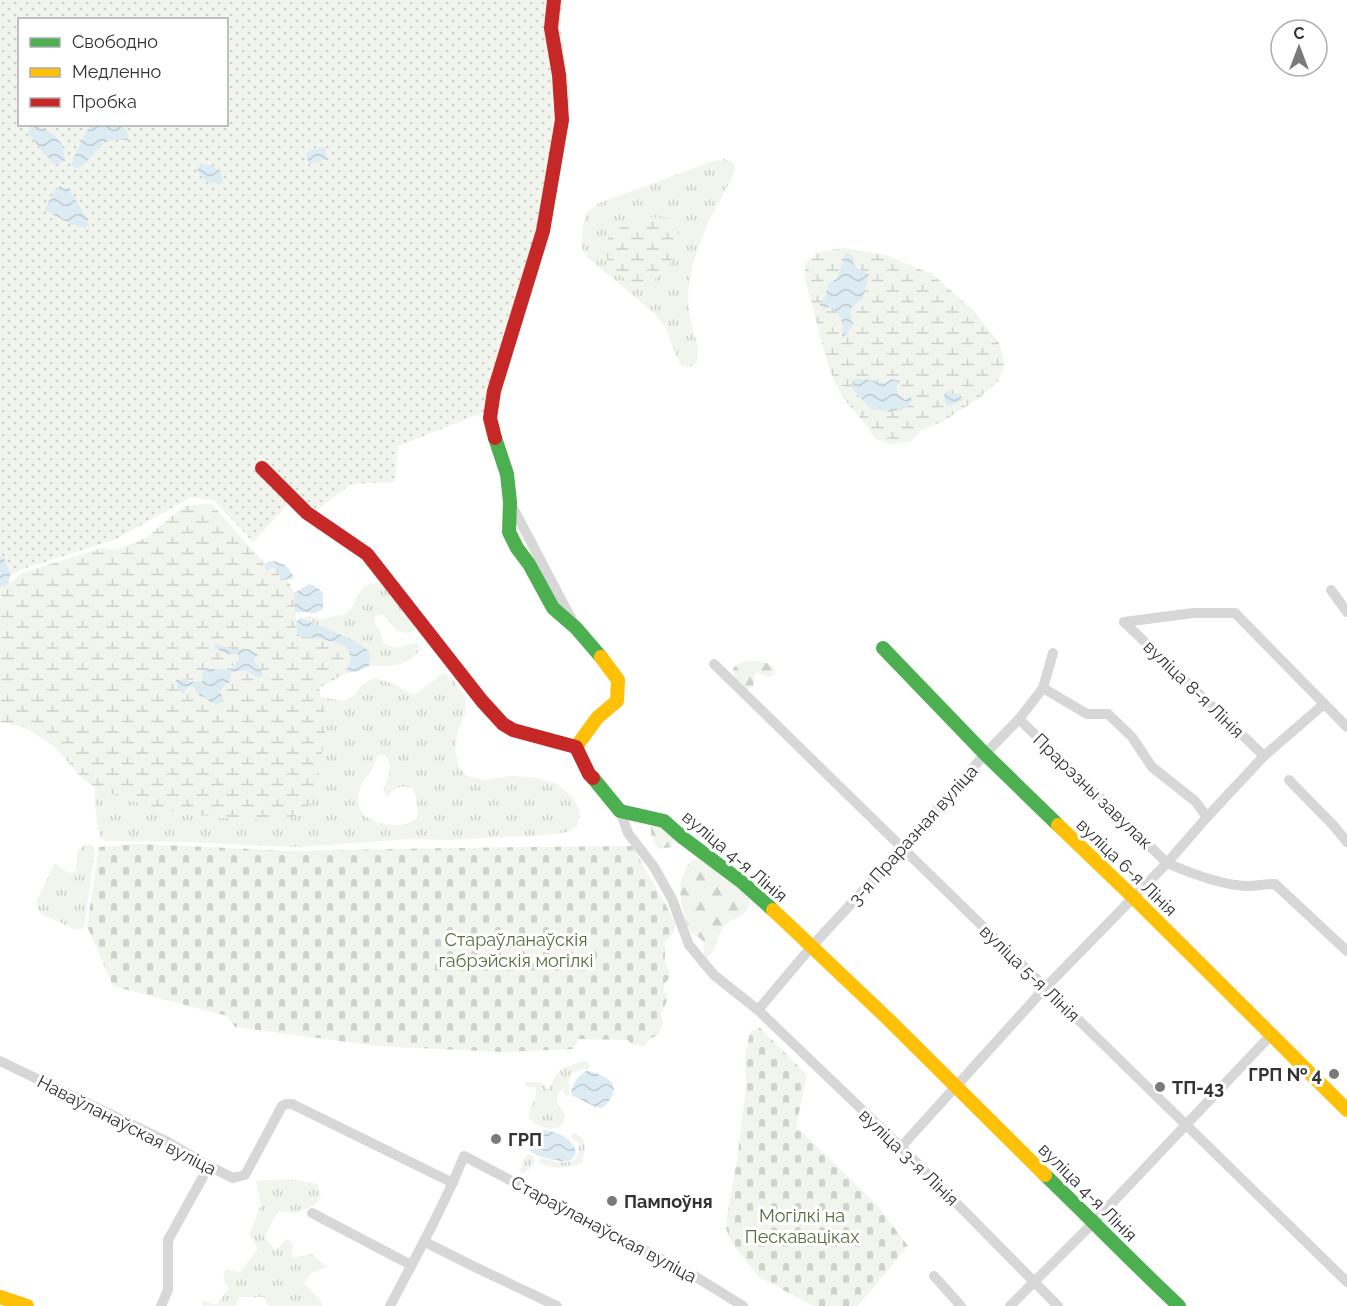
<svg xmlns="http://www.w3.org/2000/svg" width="1347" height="1306" viewBox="0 0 1347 1306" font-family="Raleway,sans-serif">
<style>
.grass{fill:url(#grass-tufts);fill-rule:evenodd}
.forest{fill:url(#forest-firs)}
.wetland{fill:url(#wetland-marsh);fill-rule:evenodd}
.cemetery{fill:url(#cemetery-stones)}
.park{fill:url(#park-dots);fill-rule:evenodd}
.water{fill:url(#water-waves)}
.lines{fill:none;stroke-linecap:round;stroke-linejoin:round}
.street{stroke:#d7d7d7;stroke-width:10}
.fast{stroke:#4caf50;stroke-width:14}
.slow{stroke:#ffc107;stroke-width:14}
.jam{stroke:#c62828;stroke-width:14}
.poi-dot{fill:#7a7a7a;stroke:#fff;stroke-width:2}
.labels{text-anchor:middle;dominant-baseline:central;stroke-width:6;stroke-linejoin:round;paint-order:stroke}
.street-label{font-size:18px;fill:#333;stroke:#fff}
.park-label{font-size:18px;fill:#56703f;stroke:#fff}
.poi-label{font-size:18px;font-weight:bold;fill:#333;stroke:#fff;text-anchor:start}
</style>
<defs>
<pattern id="grass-tufts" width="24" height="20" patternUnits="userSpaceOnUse" patternTransform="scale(1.5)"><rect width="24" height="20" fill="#f1f5ed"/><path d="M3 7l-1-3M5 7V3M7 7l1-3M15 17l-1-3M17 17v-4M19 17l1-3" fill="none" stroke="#cfd2cc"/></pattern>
<pattern id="forest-firs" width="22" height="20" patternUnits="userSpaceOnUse" patternTransform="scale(1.5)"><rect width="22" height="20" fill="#f1f5ed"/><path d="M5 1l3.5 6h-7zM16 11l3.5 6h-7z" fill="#cfd2cc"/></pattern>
<pattern id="wetland-marsh" width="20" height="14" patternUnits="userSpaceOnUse" patternTransform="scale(1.5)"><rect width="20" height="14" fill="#f1f5ed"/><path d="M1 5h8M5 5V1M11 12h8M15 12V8" fill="none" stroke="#cfd2cc"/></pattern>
<pattern id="cemetery-stones" width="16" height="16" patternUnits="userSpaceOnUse" patternTransform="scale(1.5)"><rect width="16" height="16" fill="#f1f5ed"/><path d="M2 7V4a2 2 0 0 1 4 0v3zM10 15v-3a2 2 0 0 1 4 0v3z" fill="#cfd2cc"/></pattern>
<pattern id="park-dots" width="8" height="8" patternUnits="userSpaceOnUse" patternTransform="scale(1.5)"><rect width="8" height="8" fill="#f1f5ed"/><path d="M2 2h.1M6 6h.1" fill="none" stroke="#cfd2cc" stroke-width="1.8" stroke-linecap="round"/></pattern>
<pattern id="water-waves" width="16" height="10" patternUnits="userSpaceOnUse" patternTransform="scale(1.5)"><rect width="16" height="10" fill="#ddebf3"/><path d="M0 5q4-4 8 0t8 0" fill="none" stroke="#becad1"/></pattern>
</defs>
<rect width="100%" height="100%" fill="#fff"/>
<g class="grass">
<path d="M724 159 732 162 735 167 732 178 707 224 693 263 688 292 689 314 698 348 697 363 690 367 681 365 673 349 666 328 654 313 587 257 581 246 583 225 587 212 599 203 711 162Z"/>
<path d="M378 583C390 591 408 615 415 629L410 633 397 631 383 614 375 616V624L380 632 384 643C403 653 402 643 418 643L420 650C405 668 391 666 369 666L371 660 361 646 346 638 300 618 309 616 322 619 345 614 352 608 357 596 365 585Z"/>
<path d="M443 673 452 678 466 698 465 714 458 730 455 750 459 767 467 776 484 780 512 776 537 778 557 784 573 798 580 812 578 825 568 832 545 835 450 840 410 839 298 847 185 842 107 841 100 838 95 806V788L160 810 214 817 283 821 318 793 319 774 327 721 321 697 343 701 355 695 362 684 374 678 394 684 414 695ZM378 755H385C394 769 389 776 383 790L387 797C396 787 399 785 412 788 417 799 419 807 417 818 407 826 398 826 386 824 362 821 352 807 362 784 364 779 370 775 372 769 375 764 375 760 378 755Z"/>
<path d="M90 844 95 848 84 928 76 930 42 914 37 908V900L55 863 63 870 71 873 76 870 77 852 83 846Z"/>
<path d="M583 1061 587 1062 590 1065 588 1069H583L572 1073 569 1081V1096L567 1097 564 1094V1089H562L558 1094 557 1103 565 1114C566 1139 531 1126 529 1117 528 1108 538 1099 536 1088L525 1086 526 1082H539L545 1084 546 1088 548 1090 556 1075 562 1068Z"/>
<path d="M573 1133C590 1138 585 1149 582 1163 570 1168 548 1171 538 1161L542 1158 556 1162H572C578 1156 580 1151 578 1142L573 1140 571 1136Z"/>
<path d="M529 1154 533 1156 535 1159 531 1167 525 1173H521L520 1170 523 1165V1160Z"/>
<path d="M289 1179 317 1184 321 1196 314 1206 294 1213 279 1211 272 1222 264 1238 276 1250 287 1239 293 1243 292 1258 312 1254 327 1267 311 1273 304 1283 322 1302V1306H268L264 1297H239L236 1306H202L203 1301 217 1305 229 1288C224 1281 221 1278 226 1270L240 1272 258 1249 249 1234 261 1205 256 1181Z"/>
</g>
<g class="forest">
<path d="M747 661H758L767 663 774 667V673L772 676 767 677 758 673 755 675 753 686 749 689H745L734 677 733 668 738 664Z"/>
<path d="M654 823 672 832 673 844 671 847 659 849C653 843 650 835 651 826Z"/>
<path d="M699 859 711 867 720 876 741 890 750 903C747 919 731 916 723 928 715 940 719 947 707 958L704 957C704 951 705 943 700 938 698 936 694 935 692 933 689 930 687 924 686 920 679 900 676 876 692 860Z"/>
</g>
<g class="wetland">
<path d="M649 217 671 218 677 224 678 242 669 266 651 283 632 284 612 270 605 254 609 232Z"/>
<path d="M843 248 886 255 932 274 974 311 999 343 1005 364 998 381 979 398 942 422 921 430 912 441 892 444 875 439 866 425 843 398 829 369 805 279V263L819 252ZM845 254 860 270 869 274 863 299 851 308V320L844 324 839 313 823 301 827 291 828 283 837 279ZM865 379 886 383 900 381C895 390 899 394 905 400Z"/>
<path d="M202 504H212L228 523 262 560 266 570 272 568 278 569 280 580H288L294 593 297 636 323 639 347 647 351 658 347 673 319 688 327 721 319 774 318 793 303 812 283 821 214 817 160 810 95 788 81 777 53 745 23 727 6 723H0V587L9 584 22 573 101 548 116 550 148 537 169 518 185 506ZM217 644 232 649H249L258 654 254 661 262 669V675C250 673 244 669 230 673L226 683 220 692 190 686 185 689 179 679C183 680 186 679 190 680 195 680 197 683 203 681L229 669 239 659 238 654Z"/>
</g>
<g class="cemetery">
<path d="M140 844 294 851 449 848 632 846 676 923 674 932 665 942V963L670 972 668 980 664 984V991L667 995C667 998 667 1001 666 1003 662 1013 659 1011 663 1022L659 1034 648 1040 645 1046 631 1044 628 1040 579 1039 573 1049 503 1052 377 1046 235 1027 227 1016 113 986 87 926 99 847Z"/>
<path d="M759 1027 807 1075 796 1126 877 1205 908 1246 858 1306H813L759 1277 731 1242 726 1228 727 1217 738 1153 746 1087 745 1056 750 1032Z"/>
</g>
<path class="park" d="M0 0H563L560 23 570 97 550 217 495 408 398 446 395 482 351 484 317 510 297 495 253 542 214 500 190 498 116 539 23 569 0 581ZM20 20H226V124H20Z"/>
<g class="water">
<path d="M90 125C104 124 129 120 128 140 122 140 115 139 109 141 94 146 91 164 76 168L71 165C76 151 83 138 90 125Z"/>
<path d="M31 126C41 125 55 134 60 142 64 147 64 155 65 161L55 165 43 153 28 132Z"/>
<path d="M322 147 325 148 327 157 326 159 311 164 309 163 306 154 309 151Z"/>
<path d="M201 164C209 164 214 167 221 172L223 184 207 182 197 170Z"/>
<path d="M60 186 69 189C75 200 86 214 89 225L85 228 71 224 45 210 53 192Z"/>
<path d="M845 254 853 256V263L860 270 869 274 863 299 851 308V320L853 325 847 334 842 337C844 321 843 316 830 307L823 309 819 303C826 299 827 291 828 283L837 279Z"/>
<path d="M856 379H865L886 383 891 379 900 381 897 386 898 393 905 400 911 396 912 402 906 408 890 412 871 409 853 390 852 380Z"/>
<path d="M948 391 952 394H960L963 400 948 407 945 402 944 393Z"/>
<path d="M0 557 4 558 10 573 9 584 0 587Z"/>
<path d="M270 561C282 561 291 567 294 579L280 580 278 569 272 568 266 571 264 564Z"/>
<path d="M309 584 315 586 323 593V609L316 613 295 612 294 593Z"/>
<path d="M300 618C314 624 362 641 369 652 371 657 370 662 369 666L359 671 347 673 351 658 347 647 323 639 297 636 296 622Z"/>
<path d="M217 644 232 649H249L258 654 254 661 262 670 263 676 256 677C247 669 241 670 231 673L230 683H226L220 692 223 698 219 705 210 702 206 698 200 696 194 687 190 686 185 689 184 694 178 690 176 680C185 678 195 684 203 681L202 673 205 669H230L239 659 238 654H226L213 647Z"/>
<path d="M586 1071C594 1071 613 1078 614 1088 614 1094 607 1107 601 1108 599 1108 597 1107 596 1107L573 1096 571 1094C571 1085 578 1076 586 1071Z"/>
<path d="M537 1130C552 1129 572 1136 576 1151 575 1154 574 1158 571 1160 565 1164 539 1157 533 1153 527 1148 527 1140 529 1134Z"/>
</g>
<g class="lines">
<g class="street">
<path d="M510 502 574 624"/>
<path d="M1331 590 1347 612"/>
<path d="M1124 622 1193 613H1235L1347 727"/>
<path d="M1124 622 1264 756"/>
<path d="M714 664 1347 1282"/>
<path d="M1043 688 1087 714H1108L1132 737 1152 767 1195 801 1207 817"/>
<path d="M1019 719 1167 863C1190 873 1221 885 1246 886 1256 886 1266 884 1275 884L1347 951"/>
<path d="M1289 780 1333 825 1347 842"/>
<path d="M620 811 628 833 654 867 672 899 689 945 714 975 758 1010 901 1147 1058 1306"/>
<path d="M758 1010 812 946 903 848 985 754 1019 719 1043 688 1053 653"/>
<path d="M0 1061 168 1142 209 1166 233 1178 245 1175 282 1106 286 1104H292L453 1183"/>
<path d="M901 1147 1045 988 1167 863 1207 817 1264 756 1324 704"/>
<path d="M312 1213 411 1265"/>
<path d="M425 1242 475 1267 557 1306"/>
<path d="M934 1276 961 1306"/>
<path d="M161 1306 168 1290V1240L209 1166"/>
<path d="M390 1306C416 1256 443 1208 464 1156L696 1277 743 1306"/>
<path d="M1010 1306 1094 1222 1271 1035"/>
</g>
<g class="fast">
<path d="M495 438 507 474 510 502 509 532 517 548 529 564 553 608 576 628 601 657"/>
<path d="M883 648 985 754 1058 825"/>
<path d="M593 778 620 811 664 821 682 837 743 883 773 910"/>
<path d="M1045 1175C1090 1218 1133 1263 1179 1306"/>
</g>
<g class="slow">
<path d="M576 747 597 718 617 701 618 680 601 657"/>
<path d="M1058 825 1133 897 1347 1110"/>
<path d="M773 910 888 1019 1045 1175"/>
<path d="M0 1297 27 1306"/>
</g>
<g class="jam">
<path d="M495 438 490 418 494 391 543 231 562 120 559 75 551 28 554 0"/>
<path d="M262 468 307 513 367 554 482 701 503 724 513 730 576 747 589 774 593 778"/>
</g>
</g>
<g class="poi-dot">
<circle cx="1334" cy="1074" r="6"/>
<circle cx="1160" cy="1087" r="6"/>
<circle cx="496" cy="1139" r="6"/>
<circle cx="612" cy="1201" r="6"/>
</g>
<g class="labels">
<g class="street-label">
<text transform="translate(1194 689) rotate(44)">вуліца 8-я Лінія</text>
<text transform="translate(1093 791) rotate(44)">Прарэзны завулак</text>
<text transform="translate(913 835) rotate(-48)">3-я Праразная вуліца</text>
<text transform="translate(735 856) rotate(40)">вуліца 4-я Лінія</text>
<text transform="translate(1127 867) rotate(44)">вуліца 6-я Лінія</text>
<text transform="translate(1030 973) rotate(44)">вуліца 5-я Лінія</text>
<text transform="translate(127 1125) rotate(27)">Наваўланаўская вуліца</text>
<text transform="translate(909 1157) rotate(44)">вуліца 3-я Лінія</text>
<text transform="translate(1088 1192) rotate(45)">вуліца 4-я Лінія</text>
<text transform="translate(604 1229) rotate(28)">Стараўланаўская вуліца</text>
</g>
<g class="park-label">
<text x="516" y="939">Стараўланаўскія<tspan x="516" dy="21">габрэйскія могілкі</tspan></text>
<text x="802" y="1215">Могілкі на<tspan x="802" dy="21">Пескаваціках</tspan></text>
</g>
<g class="poi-label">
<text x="1322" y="1074" text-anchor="end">ГРП № 4</text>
<text x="1172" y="1087">ТП-43</text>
<text x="508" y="1139">ГРП</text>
<text x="624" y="1201">Пампоўня</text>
</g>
</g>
<rect x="18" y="18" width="210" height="108" fill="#ffffff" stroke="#adadad" stroke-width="1.5"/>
<rect x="30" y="38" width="30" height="9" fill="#4caf50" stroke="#adadad" stroke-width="1.5"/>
<text x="72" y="48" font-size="18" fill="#333333">Свободно</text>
<rect x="30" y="68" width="30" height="9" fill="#ffc107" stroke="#adadad" stroke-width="1.5"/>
<text x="72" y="78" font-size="18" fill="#333333">Медленно</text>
<rect x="30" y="98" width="30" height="9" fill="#c62828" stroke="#adadad" stroke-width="1.5"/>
<text x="72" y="108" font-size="18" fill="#333333">Пробка</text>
<g transform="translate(1299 48)"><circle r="28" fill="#ffffff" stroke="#adadad" stroke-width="1.5"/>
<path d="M0-4.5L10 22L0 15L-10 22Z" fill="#7a7a7a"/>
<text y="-9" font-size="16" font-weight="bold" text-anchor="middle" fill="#333333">С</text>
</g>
</svg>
